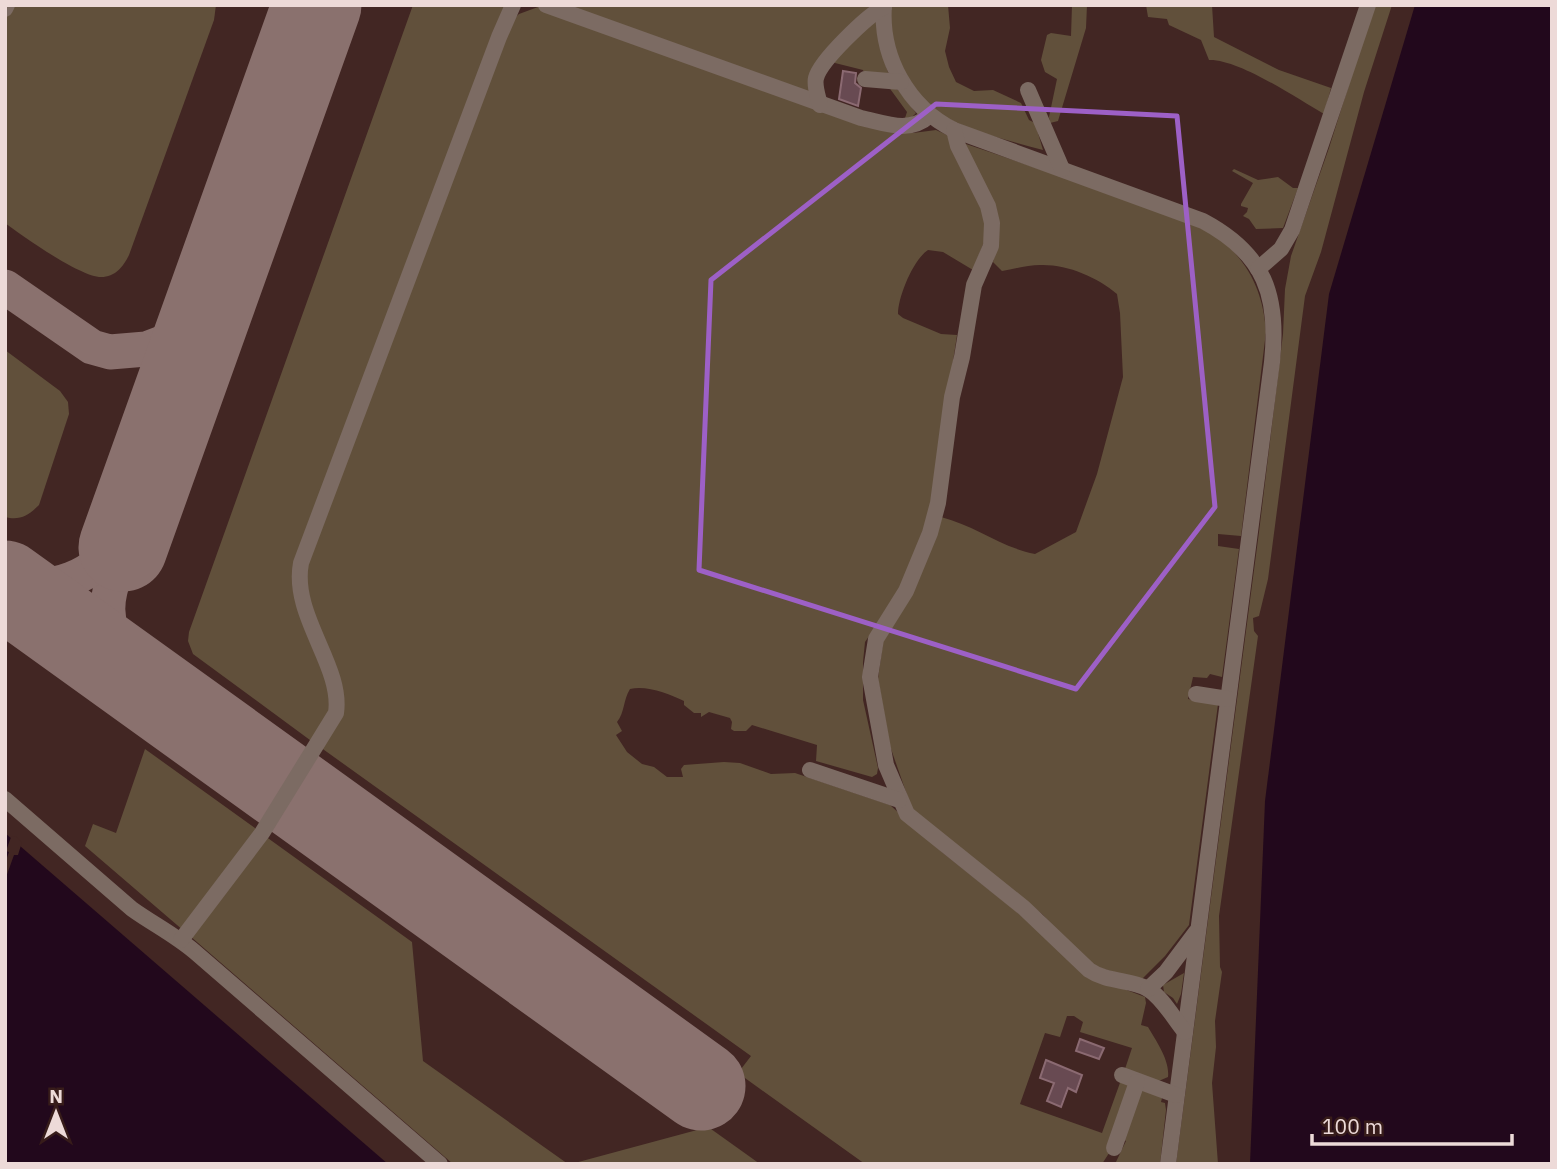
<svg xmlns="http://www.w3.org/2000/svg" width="1557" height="1169" viewBox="0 0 1557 1169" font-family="'IBM Plex Sans',sans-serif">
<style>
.green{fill:#61503b}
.water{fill:#22081c}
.pier{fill:#422623}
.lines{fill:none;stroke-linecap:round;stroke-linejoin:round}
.taxiway{stroke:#8a716e;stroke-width:35}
.runway{stroke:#8a716e;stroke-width:89}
.building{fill:#684a52;stroke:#8b6a72;stroke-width:2}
.minor{stroke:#7c6b63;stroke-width:16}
.marked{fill:none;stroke:#9d60c6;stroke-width:5;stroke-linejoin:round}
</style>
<rect width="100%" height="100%" fill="#422623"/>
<g class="green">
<path d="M11 5H216L214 20 129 255C123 267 115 277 101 277 80 277 24 237 5 223V20Z"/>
<path d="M413 5H504L505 8 297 562 333 706 314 743 193 654 188 641 189 632Z"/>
<path d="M558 5H871L850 30 812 97Z"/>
<path d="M891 5H948L950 28 945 51 949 67 956 82 974 91 993 90 1021 103 1029 120 1035 123 1043 150C1014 142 983 135 955 122 911 103 887 51 891 5Z"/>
<path d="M1072 5H1087L1086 28 1058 121 1050 123 1049 117 1057 79 1045 72 1041 60 1047 35 1051 33 1071 36Z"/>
<path d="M1146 5H1212L1214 37 1279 70 1331 88 1324 114C1296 98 1239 59 1209 60L1201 40 1169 25 1167 19 1148 17Z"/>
<path d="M1374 5H1392L1364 92 1321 252 1305 296 1268 579 1259 616 1253 618 1254 631 1258 636 1219 916 1220 967 1222 972 1215 1021 1216 1047 1212 1083 1218 1164H1176L1259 532 1283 334 1285 289 1291 256 1329 148Z"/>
<path d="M538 7 825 111 875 126 913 133 936 130 947 135 984 209V242L973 270 943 252 928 250C913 260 898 297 898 314L903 318 941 334 957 335 932 500 917 552 903 587 865 642 863 662V700L878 768 877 774 872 777 816 761 817 745 752 725 746 731H734L731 729 732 722 730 718 709 712 701 717V713H694L684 705V701C669 694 647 685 630 689 623 700 625 712 617 722L622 731 616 735 627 752 642 764 654 767 667 777H683L681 769 684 765 724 762 740 763 771 774 795 773 890 805 943 853 1027 920 1095 978 1145 997 1146 1003 1141 1025 1148 1027C1156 1041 1170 1060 1168 1077L1154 1083 1124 1072 1132 1048 1080 1032 1083 1022 1074 1016H1067L1060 1037 1045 1033 1020 1104 1102 1133 1121 1080 1131 1085 1111 1150 1102 1164H865L738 1073 751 1056 320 747 336 722 307 603 306 560 510 22 519 14Z"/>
<path d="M876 17 881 51 889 75 864 73 863 70 835 63 832 60Z"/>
<path d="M888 86 898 90 916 113 910 119 905 118 907 112Z"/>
<path d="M963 143C1022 163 1082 183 1141 205 1171 217 1208 225 1232 250 1254 273 1264 300 1266 332L1241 536 1218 534V546L1239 549 1222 677 1210 674 1207 678 1193 677 1188 699 1218 704 1189 925 1165 956 1141 980 1090 965 1042 914 914 815 890 746 878 679 884 635 941 517C976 526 1000 547 1035 554L1076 532 1097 474 1123 377 1120 313 1117 294C1097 277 1067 264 1040 265 1028 265 1014 269 1002 271L993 262 997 247Z"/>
<path d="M1234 169 1258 180 1278 177 1293 188H1298L1283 228 1256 229 1249 219 1243 216 1247 212 1248 208 1241 206V204L1253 183 1232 171Z"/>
<path d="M5 350 60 391 68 402 69 414 39 505C29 515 20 521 5 517Z"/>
<path d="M145 749 259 831 184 931 85 846 93 824 116 833Z"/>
<path d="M265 836 412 942 423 1061 568 1164H453L190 936Z"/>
<path d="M1184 973 1181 994 1177 1004 1173 998 1164 992 1163 985Z"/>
<path d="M1140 1090 1152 1092 1162 1098 1161 1102 1165 1103 1166 1110 1160 1164H1115L1126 1141 1121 1138Z"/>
<path d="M711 1129 760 1164H571L697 1130Z"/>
</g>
<g class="water">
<path d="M1415 5H1552V1164H1250L1265 801 1329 294Z"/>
<path d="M5 833 388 1164H5Z"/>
</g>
<path class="pier" d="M15 836 22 842 18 855H14L5 880V863L9 852 6 851 11 837Z"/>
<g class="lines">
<g class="taxiway">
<path d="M263 151 264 141C278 103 307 45 299 5"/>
<path d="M5 287 92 347 110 352 146 349 167 341 186 328 206 301 249 182 259 165"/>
<path d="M159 444C148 495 122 541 110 591 96 649 149 684 188 713 209 729 230 745 251 761"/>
<path d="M148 463 168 410 181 387"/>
<path d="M5 578C51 597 97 576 122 536"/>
</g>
<g class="runway">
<path d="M123 547 317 5"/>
<path d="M5 585 701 1086"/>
</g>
</g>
<g class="building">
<path d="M843 71 856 73 855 83 861 88 858 106 839 99Z"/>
<path d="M1080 1039 1104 1048 1099 1059 1076 1051Z"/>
<path d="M1046 1060 1082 1075 1076 1092 1068 1088 1061 1107 1047 1101 1054 1083 1040 1078Z"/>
</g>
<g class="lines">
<g class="minor">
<path d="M546 5 861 118C885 123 909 134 929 116"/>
<path d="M884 5C880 57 908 107 954 130L1203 221C1265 254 1279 296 1272 362L1168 1164"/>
<path d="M5 9 7 5"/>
<path d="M865 79 901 82"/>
<path d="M1028 90 1062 169"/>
<path d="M820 105C818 96 814 86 816 78 820 61 868 15 884 7"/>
<path d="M954 130 958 146 988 206 992 223 991 246 974 285 962 357 952 397 938 503 930 533 906 591 876 639 870 677 886 765 907 814 1024 908 1089 970C1108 983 1131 979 1148 989 1163 998 1174 1019 1185 1032"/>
<path d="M1258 269 1281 249 1292 230 1368 5"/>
<path d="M1196 694 1228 699"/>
<path d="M810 770 899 800"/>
<path d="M5 799 132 909C153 924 175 935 195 952L440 1164"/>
<path d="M181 940 262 833 336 713C343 666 291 616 301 563L499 37 513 5"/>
<path d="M1148 989 1166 972 1196 932"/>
<path d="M1122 1075 1176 1095"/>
<path d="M1114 1148 1137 1082"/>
</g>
</g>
<path class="marked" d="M936 104 1177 116 1215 507 1076 689 699 570 711 280Z"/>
<rect width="1557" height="1169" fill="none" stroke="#eddad8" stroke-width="14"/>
<g transform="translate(56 1113)" stroke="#371c1a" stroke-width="5" paint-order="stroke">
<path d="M0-5L12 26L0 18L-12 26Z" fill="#eddad8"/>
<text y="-10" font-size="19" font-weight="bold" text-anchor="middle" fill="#eddad8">N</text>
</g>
<path d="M1312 1134v10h200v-10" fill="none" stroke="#eddad8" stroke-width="3.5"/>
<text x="1322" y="1134" font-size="21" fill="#eddad8" stroke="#371c1a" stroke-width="5" paint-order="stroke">100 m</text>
</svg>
